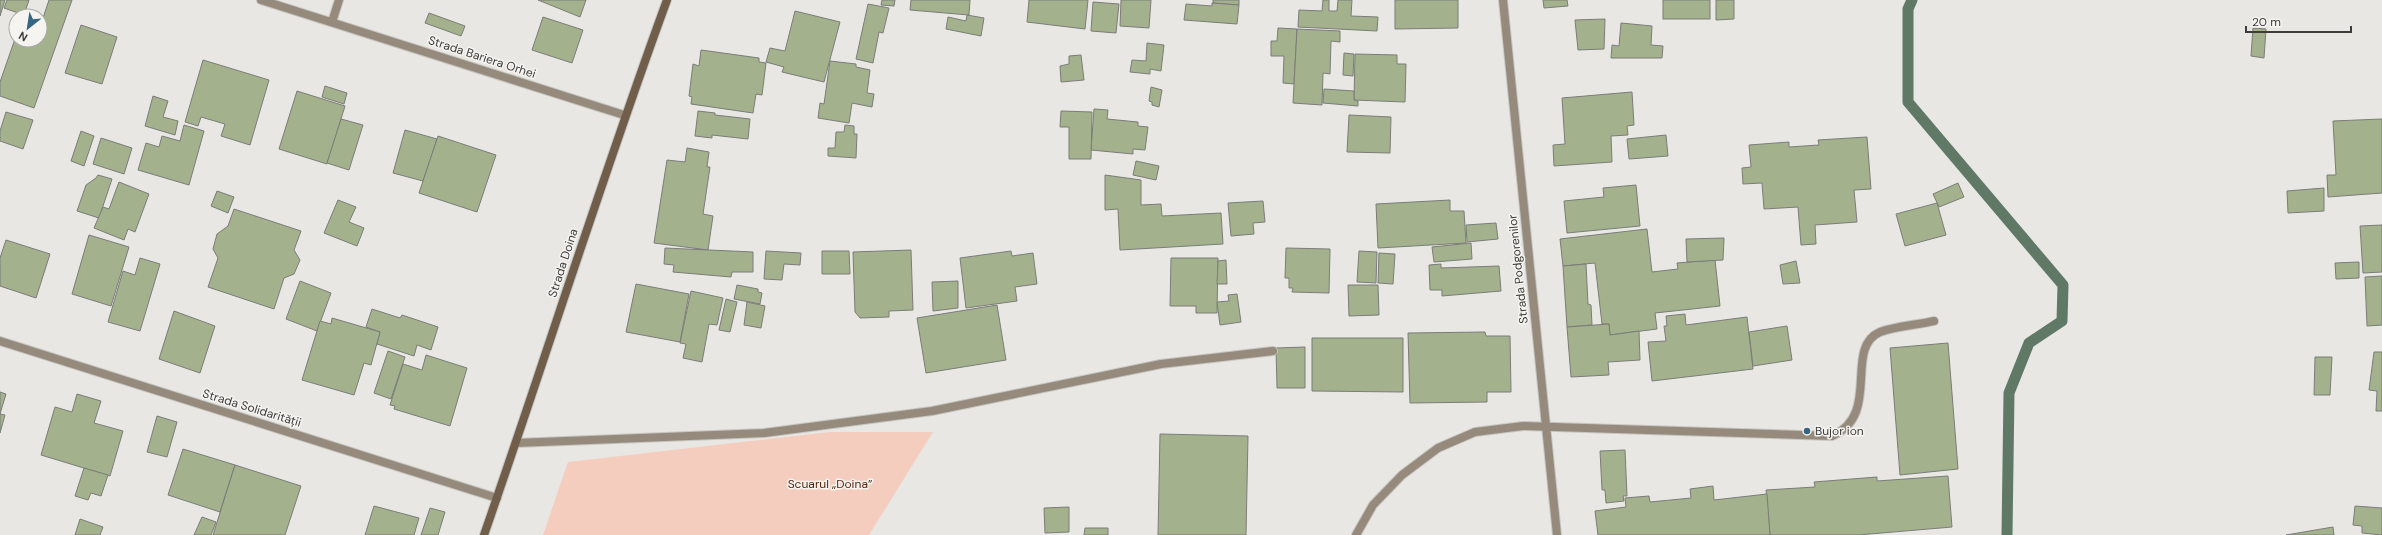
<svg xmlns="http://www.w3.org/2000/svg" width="2382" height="535" viewBox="0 0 2382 535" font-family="'DM Sans',sans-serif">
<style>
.green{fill:#f5cdbe}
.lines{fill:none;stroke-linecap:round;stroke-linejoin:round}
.stream{stroke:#607966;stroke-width:11}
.building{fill:#a3b28c;stroke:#7b7c79}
.lane-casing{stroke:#c6c5c1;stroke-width:10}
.street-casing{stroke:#c6c5c1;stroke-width:10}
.secondary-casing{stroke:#c6c5c1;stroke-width:10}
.lane{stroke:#968a7c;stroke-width:8}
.street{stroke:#968a7c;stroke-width:8}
.secondary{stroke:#705d4a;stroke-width:8}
.poi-dot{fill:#346683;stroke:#f5f4f0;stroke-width:1.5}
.labels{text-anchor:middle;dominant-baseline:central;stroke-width:3;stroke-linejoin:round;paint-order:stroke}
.street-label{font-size:12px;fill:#3d3c3b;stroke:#f5f4f0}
.poi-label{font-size:12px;fill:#3d3c3b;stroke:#f5f4f0;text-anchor:start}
.park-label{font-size:12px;fill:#531e07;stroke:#f5f4f0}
</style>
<rect width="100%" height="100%" fill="#e8e7e3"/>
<path class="green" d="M830 432H933L869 535H543L568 462Z"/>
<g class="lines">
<path class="stream" d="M1912 0 1908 9V102L2063 285 2062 321 2029 343 2009 393 2007 535"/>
</g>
<g class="building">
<path d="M0 0H5L0 16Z"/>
<path d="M7 0H29L24 15 4 8Z"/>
<path d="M49 0H72L34 108 0 96V82L16 36V40H40V27Z"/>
<path d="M538 0H586L580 17Z"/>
<path d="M882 0H895L894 6 881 5Z"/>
<path d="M911 0H970L969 15 910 10Z"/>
<path d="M1029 0H1088L1085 29 1027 22Z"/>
<path d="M1121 0H1151L1149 28 1120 26Z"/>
<path d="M1213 0H1239V5L1213 3Z"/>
<path d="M1323 0H1329V11H1337L1338 0H1352L1351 16 1378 17 1377 31 1298 27 1299 10 1322 11Z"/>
<path d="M1395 0H1458V28L1395 29Z"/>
<path d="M1543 0H1567L1568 6 1544 8Z"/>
<rect x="1663" y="0" width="47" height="19"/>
<path d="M1716 0H1734V19L1716 20Z"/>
<path d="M1093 2 1119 4 1116 33 1091 31Z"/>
<path d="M1212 3 1239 5 1237 24 1184 20 1186 4 1212 6Z"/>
<path d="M868 4 889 8 883 33 879 32 873 63 856 59Z"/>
<path d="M795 11 840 22 824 82 782 72 784 67 766 62 770 48 785 51Z"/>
<path d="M429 13 465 26 461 36 425 23Z"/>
<path d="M967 15 984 18 981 36 946 29 948 17 966 21Z"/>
<path d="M543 17 583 30 572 63 532 50Z"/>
<path d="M1605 19 1604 49 1578 50 1575 20Z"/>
<path d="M1621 23 1652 26 1651 45 1663 46 1662 58H1611L1612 45 1619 46Z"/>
<path d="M81 25 117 37 102 84 65 73Z"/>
<path d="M1278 28 1297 29 1294 84 1283 83 1284 56H1271V41H1277Z"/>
<path d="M2253 28 2266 29 2264 58 2251 56Z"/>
<path d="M1297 29 1340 31V42L1331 41 1330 74 1323 73 1322 105 1293 103Z"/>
<path d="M1147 43 1164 45 1161 71 1150 69V74L1130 72 1132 60 1146 61Z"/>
<path d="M701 50 759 58V62L766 63 762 95 756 94 753 113 691 104 692 97 689 96 693 64 699 66Z"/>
<path d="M1344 53 1354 54 1353 76 1343 75Z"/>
<path d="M1355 54 1397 55V64H1406L1405 102 1354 100Z"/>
<path d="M1081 55 1084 80 1061 82 1060 66 1069 64V56Z"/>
<path d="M203 60 269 80 250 145 221 136 225 124 201 117 198 126 185 122Z"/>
<path d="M830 61 856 64V67L870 70 867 93 874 94 872 107 852 103 849 123 818 118 820 103 824 104Z"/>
<path d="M325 86 347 93 344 104 322 97Z"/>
<path d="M1151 87 1162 90 1159 107 1152 105V102L1149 101Z"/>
<path d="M1324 89 1354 91V100L1358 101V106L1323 103Z"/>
<path d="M297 91 345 106 327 164 279 149Z"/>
<path d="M1632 92 1634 125 1627 126 1628 135 1611 136 1612 162 1554 166 1553 145 1565 144 1562 98Z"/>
<path d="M153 96 168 101 163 117 178 121 175 135 145 126Z"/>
<path d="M1094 109 1108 110 1107 119 1138 122V126L1148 127 1145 150 1133 149V154L1091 150Z"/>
<path d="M698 111 715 113V115L750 119 748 139 712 135V138L695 136Z"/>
<path d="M1061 111 1092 112 1091 159H1069V127H1060Z"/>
<path d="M6 112 33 120 23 149 0 141V131Z"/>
<path d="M1349 115 1391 117 1390 153 1347 152Z"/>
<path d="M341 119 363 125 349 170 327 163Z"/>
<path d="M2382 119V193L2328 197 2327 175H2336L2333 121Z"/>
<path d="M184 125 204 131 189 185 138 170 146 143 159 147 162 136 180 141Z"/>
<path d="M845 125 854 126V134H857L856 158 828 156V148H835L836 132H844Z"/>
<path d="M405 130 437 139 423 181 393 173Z"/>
<path d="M81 131 94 136 84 166 71 161Z"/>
<path d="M1666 135 1668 156 1629 159 1627 139Z"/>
<path d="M438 136 496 155 477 212 419 193Z"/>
<path d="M1867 137 1871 189 1854 190 1857 222 1815 225 1816 244 1801 245 1798 207 1764 209 1762 183 1743 184 1742 168 1751 167 1749 145 1789 142V147L1819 145 1818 140Z"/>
<path d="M101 138 132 148 124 174 93 164Z"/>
<path d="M687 148 709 152 707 167H710L703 214 713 216 708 250 654 243 667 160 685 162Z"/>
<path d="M1136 161 1159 166 1156 180 1133 175Z"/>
<path d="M98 175 112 179 99 218 77 211 86 185 96 178Z"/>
<path d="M1105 175 1141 180V205L1161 204 1162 216 1221 213 1223 244 1120 250 1118 209 1105 210Z"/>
<path d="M119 182 149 194 135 232 128 229 124 240 94 228 103 207 109 209Z"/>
<path d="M1958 183 1964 197 1939 207 1933 194Z"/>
<path d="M1636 185 1640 226 1567 233 1564 201 1604 197 1603 188Z"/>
<path d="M2324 188V211L2288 213 2287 191Z"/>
<path d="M217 191 234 197 228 213 211 206Z"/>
<path d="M338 200 356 207 349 222 364 228 357 246 324 233Z"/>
<path d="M1450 200V211H1464L1466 243 1378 248 1376 204Z"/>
<path d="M1263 201 1265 222 1253 223 1254 234 1231 236 1228 203Z"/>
<path d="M1937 203 1946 235 1905 246 1896 214Z"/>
<path d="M234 209 301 231 294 250 300 260 294 274 284 278 274 309 208 287 218 258 213 249 217 234 228 226Z"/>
<path d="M1496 223 1498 239 1467 242 1466 225Z"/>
<path d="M2382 225V272L2363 273 2360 226Z"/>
<path d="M1647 229 1652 272 1678 269 1677 263 1715 260 1720 306 1655 313 1657 329 1610 335 1609 324H1602L1595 263 1563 266 1560 239Z"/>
<path d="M89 235 129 247 111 306 72 294Z"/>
<path d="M1724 238 1723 260 1687 262 1686 239Z"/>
<path d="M6 240 50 254 36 298 0 286V258Z"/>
<path d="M1471 243 1472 259 1434 262 1432 247Z"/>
<path d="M665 248 753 252V272H732L731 277 673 272 674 265 664 264Z"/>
<path d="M1286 248 1330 249 1329 293 1292 292 1293 288H1289V278H1285Z"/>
<path d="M911 250 913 310 889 311V317L860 318 855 312 853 252Z"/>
<path d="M766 251 801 253 800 265 784 264 782 280 764 279Z"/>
<path d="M822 251H849L850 274H822Z"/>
<path d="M1011 251 1012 256 1033 253 1037 284 1015 287 1017 301 966 308 960 258Z"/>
<path d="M1359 251 1377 252 1376 283 1357 282Z"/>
<path d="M1379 253 1395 254 1393 284 1378 283Z"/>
<path d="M140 258 160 264 140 331 108 322 123 271 135 275Z"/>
<path d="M1171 258H1218L1217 313H1196V306H1170Z"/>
<path d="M1226 260 1227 284H1217L1218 261Z"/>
<path d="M1796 261 1800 283 1783 284 1780 265Z"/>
<path d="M2359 262V278L2336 279 2335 263Z"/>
<path d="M1441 264V268L1499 266 1501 291 1442 296V290H1430L1429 265Z"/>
<path d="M1586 264 1588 304 1591 305 1592 325 1567 327 1563 266Z"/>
<path d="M2382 276V325L2367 326 2365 277Z"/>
<path d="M300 281 331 293 317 331 286 319Z"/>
<path d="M958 281V308L933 311 932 282Z"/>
<path d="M636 284 689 294 680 342 626 332Z"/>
<path d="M737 285 758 289V292L762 293 760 304 734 299Z"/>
<path d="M1348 285H1378L1379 315 1349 316Z"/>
<path d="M691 291 723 298 717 325 709 324 702 362 683 358 686 344 680 343Z"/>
<path d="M1237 294 1241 322 1220 325 1217 302 1229 301 1228 295Z"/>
<path d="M726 299 737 302 730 332 719 330Z"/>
<path d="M747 302 765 306 761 328 744 325Z"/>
<path d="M997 305 1006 360 926 373 917 318Z"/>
<path d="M372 309 400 318 402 315 438 327 431 350 417 345 414 356 377 344 380 332 366 327Z"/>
<path d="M174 311 215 326 200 373 159 359Z"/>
<path d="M1685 314 1686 325 1747 317 1753 369 1652 381 1648 342 1666 341 1664 326H1667L1666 316Z"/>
<path d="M332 318 380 332 371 365 364 363 354 395 302 380 320 321 331 324Z"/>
<path d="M1609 324 1610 335 1639 331 1640 360 1608 362 1609 375 1571 377 1567 327Z"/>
<path d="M1787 326 1792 360 1753 366 1749 332Z"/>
<path d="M1485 332 1486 336H1510L1511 392H1487V402L1410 403 1408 333Z"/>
<path d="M1312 338H1403V392L1312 391Z"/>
<path d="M1948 343 1958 469 1900 475 1890 348Z"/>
<path d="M1305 347V388H1277L1276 348Z"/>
<path d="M388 351 405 357 391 399 374 393Z"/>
<path d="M2374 352H2382V411H2376L2377 391 2369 390Z"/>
<path d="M426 355 467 368 450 426 394 409 395 406 390 405 403 364 422 370Z"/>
<path d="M2315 357H2332L2330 395H2314Z"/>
<path d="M0 392 6 394 0 414 5 415 0 433Z"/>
<path d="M77 394 101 401 94 423 123 431 110 476 41 455 55 407 72 412Z"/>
<path d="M157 416 177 422 167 457 147 452Z"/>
<path d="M1160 434 1248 436 1246 535H1158Z"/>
<path d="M183 449 235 465 220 512 168 495Z"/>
<path d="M1625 450 1627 496H1623L1624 501 1606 503 1605 490H1602L1600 451Z"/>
<path d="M235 465 301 486 285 535H213Z"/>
<path d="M84 468 108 475 101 496 91 493 88 500 75 496Z"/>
<path d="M1948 476 1952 527 1858 535H1770L1766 490 1815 487 1814 482 1877 477V481Z"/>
<path d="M1713 486 1714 500 1767 494 1770 535H1598L1595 511 1626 507 1625 498 1649 496 1650 502 1691 498 1690 489Z"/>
<path d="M374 506 419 518 414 535H365Z"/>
<path d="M2355 506 2382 508V535L2362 533V526L2353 525Z"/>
<path d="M1069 507V532L1045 533 1044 508Z"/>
<path d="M430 508 445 512 438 535H421Z"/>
<path d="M202 517 216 522 211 535H194Z"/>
<path d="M80 519 103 527 100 535H75Z"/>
<path d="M2333 527 2334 535H2286Z"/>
<path d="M1085 528H1108V535H1084Z"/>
</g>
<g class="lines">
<g class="lane-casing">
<g id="lane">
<path d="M516 443 764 433 932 411 1161 364 1273 351"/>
<path d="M1356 535 1373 505 1402 475 1438 448 1475 432 1523 426 1832 436C1882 415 1843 348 1880 332 1896 326 1917 325 1934 321"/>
</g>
</g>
<g class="street-casing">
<g id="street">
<path d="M261 0 624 115"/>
<path d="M1503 0 1557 535"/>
<path d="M332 22 339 0"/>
<path d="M0 341 497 498"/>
</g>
</g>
<g class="secondary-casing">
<path id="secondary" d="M484 535C546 357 602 177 667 0"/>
</g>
<use href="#lane" class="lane"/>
<use href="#street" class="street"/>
<use href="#secondary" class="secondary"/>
</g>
<circle class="poi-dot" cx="1807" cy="431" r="4"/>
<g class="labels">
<g class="street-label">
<text transform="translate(482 57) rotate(18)">Strada Bariera Orhei</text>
<text transform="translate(563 263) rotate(-72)">Strada Doina</text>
<text transform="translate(1518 269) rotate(-96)">Strada Podgorenilor</text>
<text transform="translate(252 408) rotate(17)">Strada Solidarității</text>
</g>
<g class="poi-label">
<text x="1815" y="431">Bujor ion</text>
</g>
<g class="park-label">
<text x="830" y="484">Scuarul „Doina”</text>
</g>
</g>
<g transform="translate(28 28) rotate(210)"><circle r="19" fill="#f5f4f0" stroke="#abaaa8"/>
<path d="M0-3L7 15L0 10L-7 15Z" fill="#346683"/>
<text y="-6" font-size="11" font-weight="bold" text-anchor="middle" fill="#3d3c3b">N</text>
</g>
<path d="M2246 26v6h105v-6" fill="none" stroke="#3d3c3b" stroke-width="2"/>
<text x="2252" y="26" font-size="12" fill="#3d3c3b" stroke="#f5f4f0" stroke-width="3" paint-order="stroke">20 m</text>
</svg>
